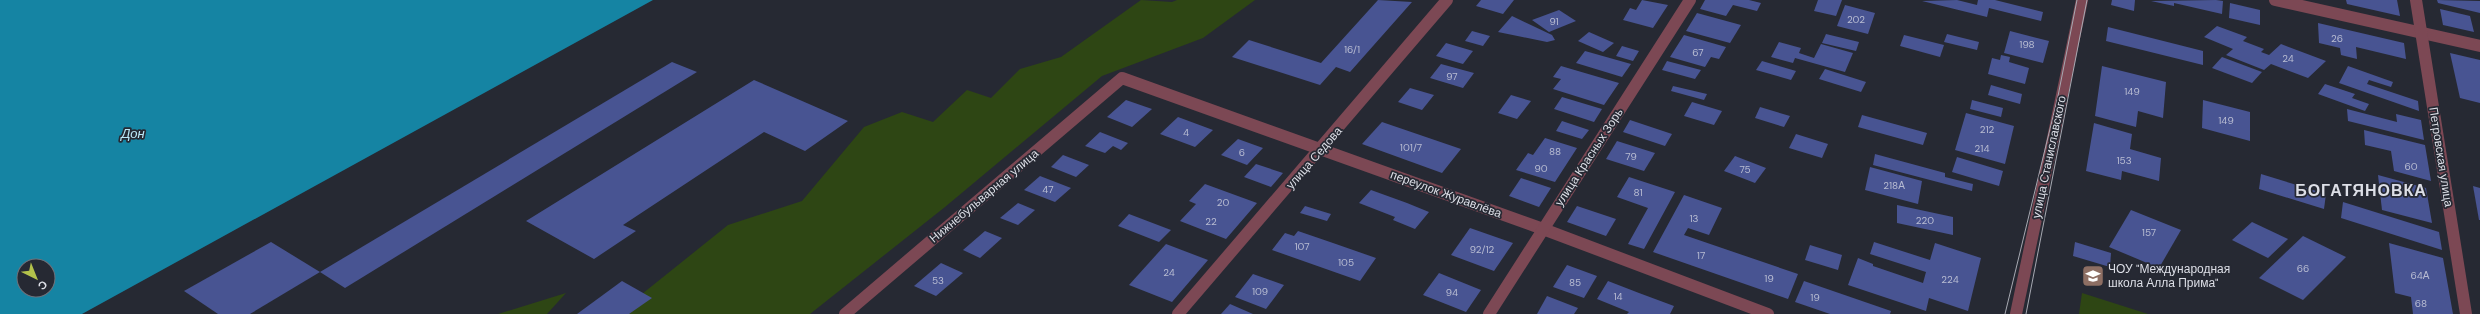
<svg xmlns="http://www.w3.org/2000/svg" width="2480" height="314" viewBox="0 0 2480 314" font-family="'DM Sans',sans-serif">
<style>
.green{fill:#2e4614}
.water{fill:#1584a3;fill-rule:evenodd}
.building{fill:#485492}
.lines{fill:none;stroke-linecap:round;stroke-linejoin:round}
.minor{stroke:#7c4854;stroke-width:12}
.tram{stroke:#a7a9b2;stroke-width:1}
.labels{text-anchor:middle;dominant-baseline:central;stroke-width:3.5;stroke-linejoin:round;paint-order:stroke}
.number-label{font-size:10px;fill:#b8bcd2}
.street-label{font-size:12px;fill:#dddfe7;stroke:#262933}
.poi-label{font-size:12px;fill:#dddfe7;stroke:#262933;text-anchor:start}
.water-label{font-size:13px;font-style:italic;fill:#bae8f8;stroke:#262933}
.district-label{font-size:16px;font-weight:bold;letter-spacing:1px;fill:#dddfe7;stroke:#262933}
</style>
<rect width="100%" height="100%" fill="#262933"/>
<g class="green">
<path d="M1141 0 1172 2 1177 0H1255L1203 38 1102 76 945 207 810 314H617L728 225 802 201 864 127 902 112 933 122 967 90 991 98 1020 69 1061 57Z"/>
<path d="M566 293 547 314H497H498Z"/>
<path d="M2082 293 2148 314H2079Z"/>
</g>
<path class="water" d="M0 0H653L82 314H0ZM24 266H48V290H24Z"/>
<g class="building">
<path d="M1378 0 1412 2 1350 72 1336 67 1320 85 1232 57 1249 40 1321 63Z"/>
<path d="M1481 0H1514L1503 14 1476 6Z"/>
<path d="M1642 0 1668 5 1653 28 1623 20 1630 8 1636 10Z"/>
<path d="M1705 0H1749L1761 3 1757 11 1733 5 1726 16 1700 9Z"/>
<path d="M1818 0H1842L1836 16 1814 11Z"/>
<path d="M1957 0 1977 5 1978 0H1995L2043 12 2041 21 1989 8 1987 17 1922 1Z"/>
<path d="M2112 0H2135L2134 11 2111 5Z"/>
<path d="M2216 0 2223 1 2222 14 2174 3V6L2151 1Z"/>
<path d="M2346 0H2397L2400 16 2347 4Z"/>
<path d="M2437 0 2480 1V13L2438 3Z"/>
<path d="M2230 3 2260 10V25L2229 18Z"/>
<path d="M1845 5 1875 13 1868 34 1837 26Z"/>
<path d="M2440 9 2470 16 2474 32 2443 25Z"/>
<path d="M1559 10 1576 21 1549 32 1532 20Z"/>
<path d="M1697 13 1741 25 1730 43 1686 31Z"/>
<path d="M1512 16 1552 35 1555 40 1547 42 1498 32Z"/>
<path d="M2318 23 2404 43 2406 59 2356 47 2357 59 2341 55 2340 48 2319 43Z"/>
<path d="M2217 26 2247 37 2243 41 2264 49 2261 52 2269 55 2281 44 2326 61 2308 78 2271 64 2264 70 2226 55 2233 49 2204 37Z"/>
<path d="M2108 27 2203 51V65L2106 41Z"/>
<path d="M1472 31 1490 36 1483 46 1465 41Z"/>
<path d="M2010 31 2049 41 2043 63 2004 53Z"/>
<path d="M1589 32 1614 43 1603 52 1578 41Z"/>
<path d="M1826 34 1859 42 1856 51 1822 43Z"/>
<path d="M1947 34 1979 42 1977 50 1944 42Z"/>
<path d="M1684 35 1726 47 1719 59 1711 57 1705 67 1670 57Z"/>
<path d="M1904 35 1944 45 1940 57 1900 46Z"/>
<path d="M1779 42 1801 48 1799 53 1814 58 1821 44 1853 53 1845 72 1795 58 1793 63 1771 57Z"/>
<path d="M1446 43 1473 51 1463 64 1436 56Z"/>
<path d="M1622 46 1639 51 1633 61 1616 56Z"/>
<path d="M1585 51 1631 64 1622 77 1576 63Z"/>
<path d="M2450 53 2480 60V103L2460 98Z"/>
<path d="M2001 55 2010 57 2009 62 2029 68 2025 84 1988 74 1992 58 2000 60Z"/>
<path d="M2222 57 2262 72 2252 83 2212 68Z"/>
<path d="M1667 61 1701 70 1695 79 1662 70Z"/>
<path d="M1762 61 1796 71 1791 80 1756 70Z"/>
<path d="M672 62 697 72 345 288 320 272Z"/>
<path d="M1441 64 1474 73 1463 88 1430 78Z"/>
<path d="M1561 66 1619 83 1604 105 1553 89 1561 79 1553 77Z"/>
<path d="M2102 66 2166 82 2163 118 2138 111 2136 127 2095 116Z"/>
<path d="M2348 66 2393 82 2391 87 2369 80 2367 84 2418 101 2419 111 2339 83Z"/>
<path d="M1825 69 1866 82 1861 92 1819 79Z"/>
<path d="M754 80 848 121 805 151 764 132 623 225 636 231 594 259 526 221Z"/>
<path d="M2325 84 2355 94 2352 98 2369 104 2365 111 2318 94Z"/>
<path d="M1991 85 2022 94 2020 104 1988 95Z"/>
<path d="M1673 86 1707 94 1704 100 1671 91Z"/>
<path d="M1410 88 1434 95 1422 110 1398 102Z"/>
<path d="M1511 95 1531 101 1517 119 1498 113Z"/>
<path d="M1562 97 1602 109 1594 122 1554 109Z"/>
<path d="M1126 100 1152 109 1132 127 1107 117Z"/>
<path d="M1972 100 2003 108 2001 117 1970 109Z"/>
<path d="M2203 100 2250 112V141L2202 128Z"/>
<path d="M1692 102 1722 111 1714 125 1684 116Z"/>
<path d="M1760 107 1790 116 1784 127 1755 118Z"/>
<path d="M2347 109 2397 122 2396 114 2421 120 2424 140 2348 121Z"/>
<path d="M1966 113 2014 126 2005 164 1955 150Z"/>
<path d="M1862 115 1927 133 1923 145 1858 127Z"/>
<path d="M1178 117 1213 130 1195 147 1160 134Z"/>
<path d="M1630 120 1672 134 1665 146 1623 132Z"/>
<path d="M1562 121 1589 130 1582 139 1556 131Z"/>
<path d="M1382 122 1461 149 1442 173 1362 144Z"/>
<path d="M2094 123 2132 134 2130 149 2161 158 2159 181 2122 171 2121 180 2086 171Z"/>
<path d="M2364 130 2425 145 2431 181 2394 171 2391 151 2365 145Z"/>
<path d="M1100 132 1128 143 1121 150 1113 146 1105 153 1085 146Z"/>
<path d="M1796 134 1828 144 1822 158 1789 148Z"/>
<path d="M1545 138 1577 148 1555 182 1516 170 1528 153 1533 155Z"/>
<path d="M1238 139 1263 148 1247 165 1221 155Z"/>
<path d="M1617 141 1655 153 1644 171 1606 159Z"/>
<path d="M1875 154 1945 173V177L1973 184 1972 191 1873 165Z"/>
<path d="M1063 155 1089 165 1076 177 1051 167Z"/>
<path d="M1735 156 1766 168 1755 183 1724 171Z"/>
<path d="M1957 157 2003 171 1999 186 1952 172Z"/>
<path d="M1256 164 1283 173 1271 187 1244 177Z"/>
<path d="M1870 167 1922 181 1918 204 1865 190Z"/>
<path d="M2261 174 2326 194 2324 209 2259 189Z"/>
<path d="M2378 175 2426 188 2432 223 2382 210Z"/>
<path d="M1040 176 1071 188 1055 202 1024 190Z"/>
<path d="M1629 177 1675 192 1644 249 1628 244 1648 208 1617 197Z"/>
<path d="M1521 178 1551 188 1539 207 1509 196Z"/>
<path d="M1205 184 1257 203 1226 239 1180 221 1196 204 1189 201Z"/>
<path d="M2473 186 2480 188V220H2479Z"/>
<path d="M1371 190 1407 203 1429 212 1415 229 1393 220 1395 217 1359 203Z"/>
<path d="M1684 195 1722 208 1709 235 1688 228 1684 235 1798 274 1788 299 1653 252Z"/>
<path d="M2343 202 2439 232 2442 250 2341 218Z"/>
<path d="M1018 203 1035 210 1018 225 1000 218Z"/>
<path d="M1897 205 1953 217V235L1897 223Z"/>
<path d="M1305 206 1331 214 1327 221 1300 213Z"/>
<path d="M1577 206 1616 219 1606 236 1567 222Z"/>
<path d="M2131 210 2181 230 2159 268 2109 247Z"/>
<path d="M1129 214 1171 230 1159 242 1118 226Z"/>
<path d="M2252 222 2288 239 2268 258 2232 240Z"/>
<path d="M1470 228 1513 243 1494 271 1451 255Z"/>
<path d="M985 231 1002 238 980 258 963 250Z"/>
<path d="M1298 231 1333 243 1376 258 1360 281 1272 250 1285 233 1294 236Z"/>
<path d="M2303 236 2346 257 2303 300 2259 278Z"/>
<path d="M271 242 320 272 250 314H218L184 291Z"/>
<path d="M1874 242 1930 260 1935 243 1981 258 1968 311 1929 298 1926 311 1848 285 1858 258 1873 264V266L1923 283 1926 272 1870 254Z"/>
<path d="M2075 242 2111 253 2110 267 2073 256Z"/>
<path d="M2389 243 2443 258 2453 314H2413L2411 297 2395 293Z"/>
<path d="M1166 244 1208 260 1172 302 1129 285Z"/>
<path d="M1810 245 1842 255 1838 270 1805 260Z"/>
<path d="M941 263 963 273 936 296 914 286Z"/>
<path d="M1567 265 1597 276 1584 298 1553 287Z"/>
<path d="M1439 273 1481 290 1466 312 1423 295Z"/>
<path d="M1253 274 1284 285 1266 309 1235 297Z"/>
<path d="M622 281 652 298 629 314H577Z"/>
<path d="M1608 281 1639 293 1674 306 1670 314H1627L1629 312 1597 299Z"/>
<path d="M1804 281 1891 311 1890 314H1830L1795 302Z"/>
<path d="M1547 296 1578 308 1574 314H1537Z"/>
<path d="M1230 304 1253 314H1221Z"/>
</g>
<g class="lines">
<g class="minor">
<path d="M2275 0 2480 46"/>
<path d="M2416 0 2466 314"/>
<path d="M845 314 1122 78 1543 229 1768 314"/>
<path d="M1178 314 1447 0"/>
<path d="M1489 314 1690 0"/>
<path d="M2016 314 2082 0"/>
</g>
<g class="tram">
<path d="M2005 314 2058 96 2077 0"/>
<path d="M2026 314 2087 0"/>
</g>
</g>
<defs>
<g id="school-square" transform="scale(1.15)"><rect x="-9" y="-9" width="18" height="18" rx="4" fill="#8d6e63" stroke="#262933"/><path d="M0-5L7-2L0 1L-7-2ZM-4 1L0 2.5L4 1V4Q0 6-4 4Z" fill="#fff"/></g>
</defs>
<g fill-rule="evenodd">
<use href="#school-square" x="2093" y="276"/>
</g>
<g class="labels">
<g class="number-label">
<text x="1856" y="19">202</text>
<text x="1554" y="21">91</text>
<text x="2337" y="38">26</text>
<text x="2027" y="44">198</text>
<text x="1352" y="49">16/1</text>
<text x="1698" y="52">67</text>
<text x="2288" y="58">24</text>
<text x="1452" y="76">97</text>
<text x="2132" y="91">149</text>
<text x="2226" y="120">149</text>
<text x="1987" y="129">212</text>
<text x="1186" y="132">4</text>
<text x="1411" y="147">101/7</text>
<text x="1982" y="148">214</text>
<text x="1555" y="151">88</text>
<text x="1242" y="152">6</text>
<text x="1631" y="156">79</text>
<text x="2124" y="160">153</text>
<text x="2411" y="166">60</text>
<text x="1541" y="168">90</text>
<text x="1745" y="169">75</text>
<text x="1894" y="185">218А</text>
<text x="1048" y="189">47</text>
<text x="1638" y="192">81</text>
<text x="1223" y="202">20</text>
<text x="1694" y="218">13</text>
<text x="1925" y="220">220</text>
<text x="1211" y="221">22</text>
<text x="2149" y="232">157</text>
<text x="1302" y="246">107</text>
<text x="1482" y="249">92/12</text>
<text x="1701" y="255">17</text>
<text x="1346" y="262">105</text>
<text x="2303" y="268">66</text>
<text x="1169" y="272">24</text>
<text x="2420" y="275">64А</text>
<text x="1769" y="278">19</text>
<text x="1950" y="279">224</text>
<text x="938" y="280">53</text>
<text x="1575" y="282">85</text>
<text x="1260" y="291">109</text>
<text x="1452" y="292">94</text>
<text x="1618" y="296">14</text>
<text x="1815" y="297">19</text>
<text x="2421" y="303">68</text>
</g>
<g class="street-label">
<text transform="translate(1589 157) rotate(-57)">улица Красных Зорь</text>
<text transform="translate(2049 157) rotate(-78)">улица Станиславского</text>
<text transform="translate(2441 157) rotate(81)">Петровская улица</text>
<text transform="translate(1314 158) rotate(-49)">улица Седова</text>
<text transform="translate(1446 194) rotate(20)">переулок Журавлёва</text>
<text transform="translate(984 196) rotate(-40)">Нижнебульварная улица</text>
</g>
<g class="poi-label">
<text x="2108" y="269">ЧОУ "Международная<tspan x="2108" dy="14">школа Алла Прима"</tspan></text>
</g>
<g class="water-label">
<text x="133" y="133">Дон</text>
</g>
<g class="district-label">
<text x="2361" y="190">БОГАТЯНОВКА</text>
</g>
</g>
<g transform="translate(36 278) rotate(137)"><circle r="19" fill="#262933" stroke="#6f727b"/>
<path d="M0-3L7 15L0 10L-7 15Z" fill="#b3c24b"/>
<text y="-6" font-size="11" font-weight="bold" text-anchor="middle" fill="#dddfe7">С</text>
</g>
</svg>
